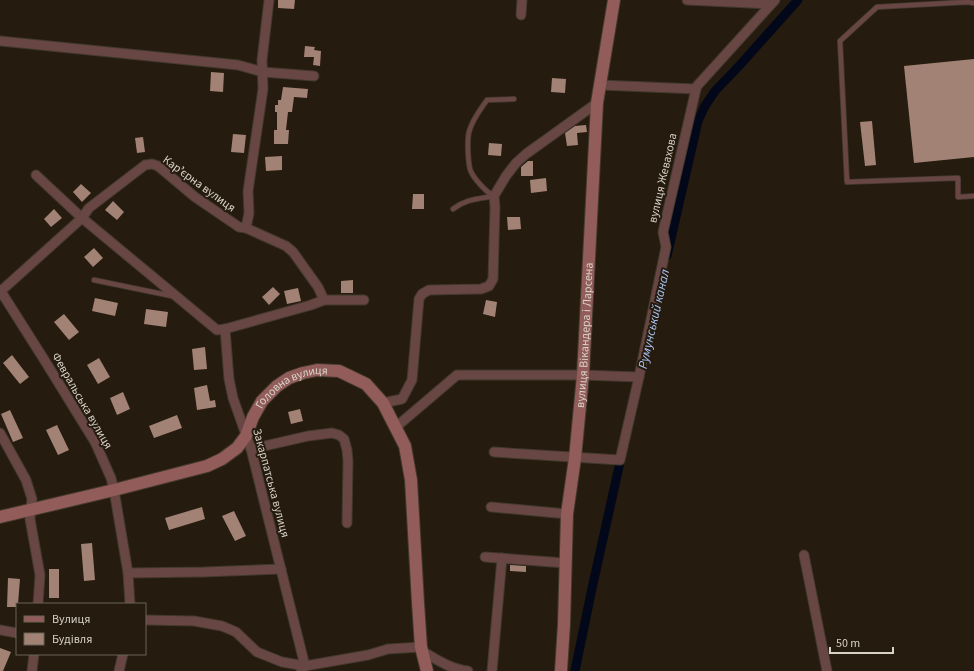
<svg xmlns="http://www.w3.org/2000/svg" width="974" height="671" viewBox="0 0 974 671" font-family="'Source Sans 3',sans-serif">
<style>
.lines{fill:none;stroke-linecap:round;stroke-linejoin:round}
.canal{stroke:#020719;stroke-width:9}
.building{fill:#a28275}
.lane-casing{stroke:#42382c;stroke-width:6}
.street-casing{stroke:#42382c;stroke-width:11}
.secondary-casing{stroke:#42382c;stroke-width:14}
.lane{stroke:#674644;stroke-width:4.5}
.street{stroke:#674644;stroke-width:9}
.secondary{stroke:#915c59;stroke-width:12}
.labels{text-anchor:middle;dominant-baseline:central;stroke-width:4;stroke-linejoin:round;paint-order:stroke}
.street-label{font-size:12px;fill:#d8d1c8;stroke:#251b0e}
.water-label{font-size:13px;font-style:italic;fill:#a9c4f3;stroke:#251b0e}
</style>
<rect width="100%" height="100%" fill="#251b0e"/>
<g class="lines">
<g class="canal">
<path d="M667 256 698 121 705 106 715 91 739 66 798 0"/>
<path d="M575 671 591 593 622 453"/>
</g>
</g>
<g class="building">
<path d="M278 0H295L294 9 278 8Z"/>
<path d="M305 46 315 47 314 50 321 51 320 66 313 65 314 57H304Z"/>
<path d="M974 59V157L914 163 904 66Z"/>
<path d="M211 72 224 73 223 92 210 91Z"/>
<path d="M552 78 566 79 565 93 551 92Z"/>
<path d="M283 87 308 89 307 98 294 97 292 112H288L286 130H289L288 144H274V130H277V112H275V105H278V100H281Z"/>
<path d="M872 121 876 165 865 166 860 122Z"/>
<path d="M586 125 587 132 577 133 578 145 567 146 565 133 575 126Z"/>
<path d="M233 134 246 135 244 153 231 152Z"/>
<path d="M143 137 145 152 137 153 135 138Z"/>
<path d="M489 143 502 144 501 156 488 155Z"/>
<path d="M282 156V170L266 171 265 157Z"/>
<path d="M528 161H533V176H521V167Z"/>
<path d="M546 178 547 191 531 193 530 180Z"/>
<path d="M81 184 91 193 82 202 73 192Z"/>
<path d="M413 194H424V209H412Z"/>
<path d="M113 201 124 212 117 220 105 210Z"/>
<path d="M54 209 62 218 51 227 44 219Z"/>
<path d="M507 217H520L521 229 508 230Z"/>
<path d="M94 248 103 258 93 267 84 257Z"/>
<path d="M353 280V293H341V281Z"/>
<path d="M273 287 280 294 269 305 262 297Z"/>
<path d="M298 288 301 301 287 304 284 291Z"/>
<path d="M95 298 118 303 115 316 92 311Z"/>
<path d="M486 300 497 302 495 317 483 314Z"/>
<path d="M146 309 168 312 166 327 144 324Z"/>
<path d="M64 314 79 332 69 340 54 322Z"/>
<path d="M205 347 207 369 194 370 192 349Z"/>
<path d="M12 355 29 377 20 384 3 363Z"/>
<path d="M99 358 110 377 98 384 87 365Z"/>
<path d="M207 385 210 401 215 400 216 407 197 410 194 388Z"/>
<path d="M123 392 130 409 117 415 110 398Z"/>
<path d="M300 409 303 421 291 424 288 412Z"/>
<path d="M10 410 23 438 13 442 1 414Z"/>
<path d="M177 415 182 428 154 438 149 426Z"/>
<path d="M57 425 69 450 58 455 46 430Z"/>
<path d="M202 507 205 519 169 530 165 518Z"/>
<path d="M234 511 246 536 235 541 222 516Z"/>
<path d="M92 543 95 580 84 581 81 544Z"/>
<path d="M510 565 526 566V572L510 571Z"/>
<rect x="49" y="569" width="10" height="29"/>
<path d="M8 578 20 579 18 604H17V607H7Z"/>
<path d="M0 648 11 652 3 671H0Z"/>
</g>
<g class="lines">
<g class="lane-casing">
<g id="lane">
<path d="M974 3 968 2 877 7 840 41 847 182 958 178V197L974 196"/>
<path d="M494 196C487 193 472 177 470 169 468 160 467 141 469 132 472 120 480 110 487 100L514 99"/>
<path d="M453 209C466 199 478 199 494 196"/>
<path d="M94 280 172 296"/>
</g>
</g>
<g class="street-casing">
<g id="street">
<path d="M687 0 771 4"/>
<path d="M521 15 522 0"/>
<path d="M0 41 238 65 263 72 314 76"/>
<path d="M600 85 696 89"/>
<path d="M36 175 82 218 217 330 225 329 229 379 233 398 251 449 305 666 301 671"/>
<path d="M246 228 249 213 248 191 263 89 262 60 269 0"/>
<path d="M0 290 45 361 95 442 111 478 114 490 128 573 130 604"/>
<path d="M0 295 1 291 82 218 89 208 145 165 152 164 158 166 195 197 239 227 246 228 286 246 293 252 318 287 324 300"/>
<path d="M225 329 311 305 324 300H364"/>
<path d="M383 403 402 399 412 380 419 299 422 294 429 290 481 289 489 286 493 279 495 207 494 196 506 176 516 163 526 154 597 103"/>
<path d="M396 427 457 375H583L639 377"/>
<path d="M0 433 26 480 32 499 30 519 40 575 38 604"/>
<path d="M251 449 308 436 332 433 339 435 344 439 347 450 348 461 347 523"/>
<path d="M494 452 620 460 639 377 666 247 663 232 696 89 697 86 775 0"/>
<path d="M491 507 567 514"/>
<path d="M804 555 827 671"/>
<path d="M485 557 565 563"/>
<path d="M128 573 204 572 281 569"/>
<path d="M145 620 194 621 222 626 236 632 257 652 282 662 305 666 368 655 388 649 421 647"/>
<path d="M0 630 17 633"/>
<path d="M422 651C437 660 451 669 468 671"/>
<path d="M32 671 34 654"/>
<path d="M119 671 123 654"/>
<path d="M492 671 502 558"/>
</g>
</g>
<g class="secondary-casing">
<g id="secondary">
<path id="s1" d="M0 517 114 490 207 466 222 459 237 448 246 436 253 417 262 401 277 386 289 378 303 373 317 370 339 371 366 384 383 403 405 446 411 480 418 603 421 647 427 671"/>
<path id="s2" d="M561 671 564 624 567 514 575 458 583 375 597 103 614 0"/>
</g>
</g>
<use href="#lane" class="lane"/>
<use href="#street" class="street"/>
<use href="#secondary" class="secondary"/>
</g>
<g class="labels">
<g class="street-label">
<text transform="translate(663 178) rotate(-77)">вулиця Жевахова</text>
<text transform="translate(199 184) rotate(36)">Карʼєрна вулиця</text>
<text stroke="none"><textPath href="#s2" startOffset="337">вулиця Вікандера і Ларсена</textPath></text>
<text stroke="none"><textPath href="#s1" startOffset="336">Головна вулиця</textPath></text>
<text transform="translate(82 401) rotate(60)">Февральська вулиця</text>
<text transform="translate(271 483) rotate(75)">Закарпатська вулиця</text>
</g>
<g class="water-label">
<text transform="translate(654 319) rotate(-77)">Румунський канал</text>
</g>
</g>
<rect x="16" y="603" width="130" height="52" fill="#251b0e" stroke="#6d6458"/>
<rect x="24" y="616" width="20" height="6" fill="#915c59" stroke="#6d6458"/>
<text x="52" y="623" font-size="12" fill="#d8d1c8">Вулиця</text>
<rect x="24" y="633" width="20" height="12" fill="#a28275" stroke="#6d6458"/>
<text x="52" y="643" font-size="12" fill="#d8d1c8">Будівля</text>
<path d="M830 647v6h63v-6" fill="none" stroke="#d8d1c8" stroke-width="2"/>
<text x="836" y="647" font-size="12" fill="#d8d1c8" stroke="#251b0e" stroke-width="3" paint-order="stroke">50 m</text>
</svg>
